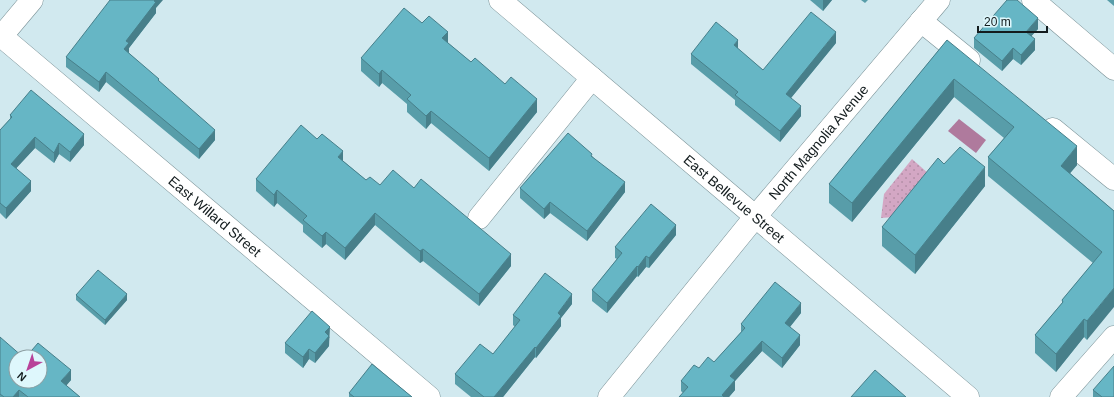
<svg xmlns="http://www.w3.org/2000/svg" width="1114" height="397" viewBox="0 0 1114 397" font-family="Helvetica,sans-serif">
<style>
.grass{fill:url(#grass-dots)}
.water{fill:#af7a9d}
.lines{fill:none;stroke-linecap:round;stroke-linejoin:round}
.minor-casing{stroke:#7a9196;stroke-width:23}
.minor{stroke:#fff;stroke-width:22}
.wall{fill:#589da9}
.shaded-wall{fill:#477f8a}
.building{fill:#66b6c5;stroke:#477f8a}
.labels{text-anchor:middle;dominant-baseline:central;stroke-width:3;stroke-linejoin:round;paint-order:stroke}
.street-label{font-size:14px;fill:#131c1e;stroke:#def7fc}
</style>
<defs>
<pattern id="grass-dots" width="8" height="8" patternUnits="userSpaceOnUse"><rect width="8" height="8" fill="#d3a7c4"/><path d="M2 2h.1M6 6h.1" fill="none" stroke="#b48fa8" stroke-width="1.8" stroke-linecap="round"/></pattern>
</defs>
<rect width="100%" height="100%" fill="#d1e9ef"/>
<path class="grass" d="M912 159 929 174 895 217 881 218 884 194Z"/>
<path class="water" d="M959 119 986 140 976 153 948 131Z"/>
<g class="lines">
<g class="minor-casing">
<g id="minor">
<path id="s1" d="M500 0 968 397"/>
<path d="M1033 0 1114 69"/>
<path d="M921 21 969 60"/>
<path id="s2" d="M0 35 429 397"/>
<path d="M0 38 32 0"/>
<path d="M1053 129 1114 179"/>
<path d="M479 218 592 78"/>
<path id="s3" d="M609 397 755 217 939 0"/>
<path d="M1061 397 1114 337"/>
</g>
</g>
<use href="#minor" class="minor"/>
</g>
<g class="wall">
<path d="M810 0H832L823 11Z"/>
<path d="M861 0H868L865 3Z"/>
<path d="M1107 0H1114V6Z"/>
<path d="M156 8V13L129 48V53L159 81 215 140 199 159 106 82 99 92 66 67V57Z"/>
<path d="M422 23 448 43 471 62 537 112 489 171 431 123 426 129 407 112V104L382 83 379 87 361 71V58Z"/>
<path d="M1038 29 1031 36 1035 50 1021 65 1013 59 1002 71 974 48V38Z"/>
<path d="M947 40 1077 165 1070 173 1114 211 1087 340 1084 337 1056 372 1035 353V335L1062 303V300L1093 263 988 176V157L1004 138 954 97 852 222 829 203V184Z"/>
<path d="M836 43 791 98 801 116 780 142 735 105V100L691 64V54L738 49 763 70Z"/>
<path d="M10 115 84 145 70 162 59 154 54 163 35 148 16 168 31 191 6 219 0 213V130L10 119Z"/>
<path d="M317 139 366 180 380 185 414 188 511 266 479 306 423 261 420 263 375 225 345 260 326 244 322 248 303 232V225L277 203 274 207 256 191V179Z"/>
<path d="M592 156 625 192 587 241 550 213 544 219 520 198V188Z"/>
<path d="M944 164 985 186 915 274 882 246V227Z"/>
<path d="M676 235 649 268 646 267 638 277 637 276 607 313 592 301V290L617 259 615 258V247Z"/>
<path d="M76 295 127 300 105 325 76 300Z"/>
<path d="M572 304 561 318V326L536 358 535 357 503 397H471L455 384V374L493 354 515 327 513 325V315Z"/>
<path d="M801 313 790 327 800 345 782 368 762 351 735 381V390L729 397H679L683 393 681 391V381L699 368 714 362 741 332V324Z"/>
<path d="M0 337 16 357 71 380 66 385 80 397H0Z"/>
<path d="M330 337 329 338V346L315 363 309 359 303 368 285 353V343Z"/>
<path d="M395 383 412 397H349V393Z"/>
<path d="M1093 390 1114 397H1093Z"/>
</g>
<g class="shaded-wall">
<path d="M155 0H163L156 8V13L129 48V53L124 49 126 41Z"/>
<path d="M823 0H832L823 11Z"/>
<path d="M1038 18V29L1026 42V32Z"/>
<path d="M448 32V44L442 38Z"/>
<path d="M836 32V43L786 104V94Z"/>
<path d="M1035 39V50L1021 65V55Z"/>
<path d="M738 40V50L734 45Z"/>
<path d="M1013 48V59L1002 71V61Z"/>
<path d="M382 70V83L379 87V74Z"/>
<path d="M106 72V82L99 92V82Z"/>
<path d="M954 79V97L852 222V203Z"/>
<path d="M537 99V112L489 171V158Z"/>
<path d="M801 106V116L780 142V131Z"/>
<path d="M431 111V123L426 129V116Z"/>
<path d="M215 130V140L199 159V149Z"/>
<path d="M84 134V145L70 162V152Z"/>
<path d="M35 137V148L11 174V164Z"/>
<path d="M59 143V154L54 163V153Z"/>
<path d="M1077 146V165L1061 184V166Z"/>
<path d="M343 151V164L338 157Z"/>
<path d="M985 167V186L915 274V255Z"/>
<path d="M31 181V191L6 219V208Z"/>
<path d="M625 182V192L587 241V231Z"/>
<path d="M277 190V203L274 207V195Z"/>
<path d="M550 202V213L544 219V209Z"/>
<path d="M375 213V225L345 260V248Z"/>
<path d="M676 225V235L649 268V258Z"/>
<path d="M326 232V244L322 248V236Z"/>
<path d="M423 249V261L420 263V251Z"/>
<path d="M511 254V266L479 306V294Z"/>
<path d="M646 256V267L638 277V267Z"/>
<path d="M637 266V276L607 313V303Z"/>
<path d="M1114 288V307L1087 340V321Z"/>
<path d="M127 294V300L105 325V320Z"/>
<path d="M572 294V304L561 318V326L536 358V348L558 313Z"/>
<path d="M801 303V313L785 333V323Z"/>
<path d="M1084 319V337L1056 372V354Z"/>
<path d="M330 327 329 346 315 363V353L325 332Z"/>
<path d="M800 335V345L782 368V358Z"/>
<path d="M762 341V351L735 381V390L729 397H722V395L730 376Z"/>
<path d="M535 347V357L503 397H494Z"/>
<path d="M309 349V359L303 368V357Z"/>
<path d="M71 370V380L61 392V381Z"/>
<path d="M19 390V397H13Z"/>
</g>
<g class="building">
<path d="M110 0H155L154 1 156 2 126 41 129 43 124 49 159 79 158 80 215 130 199 149 106 72 99 82 66 57Z"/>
<path d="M1007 0H1017L1038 18 1026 32 1035 39 1021 55 1013 48 1002 61 974 38Z"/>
<path d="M404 8 422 23 429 16 448 32 442 38 471 62 475 58 505 84 511 77 537 99 489 158 431 111 426 116 407 99 411 95 382 70 379 74 361 58Z"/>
<path d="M811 12 836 32 786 94 801 106 780 131 735 95 738 92 691 54 716 22 738 40 734 45 763 70Z"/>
<path d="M947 40 1077 146 1061 166 1114 211V288L1087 321 1084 319 1056 354 1035 335 1063 302 1062 300 1102 252 988 157 1014 127 954 79 852 203 829 184Z"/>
<path d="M31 90 84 134 70 152 59 143 54 153 35 137 11 164 31 181 6 208 0 203V130L12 117 10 115Z"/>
<path d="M301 125 317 139 322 134 343 151 338 157 366 180 370 177 380 185 393 170 414 188 421 179 511 254 479 294 423 249 420 251 375 213 345 248 326 232 322 236 303 220 307 216 277 190 274 195 256 179Z"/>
<path d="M568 133 592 154 591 156 625 182 587 231 550 202 544 209 520 188Z"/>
<path d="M960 147 985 167 915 255 882 227 938 158 944 164Z"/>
<path d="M651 204 676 225 649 258 646 256 638 267 637 266 607 303 592 290 622 253 615 247Z"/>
<path d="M98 270 127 294 105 320 76 295Z"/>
<path d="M545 273 572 294 558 313 561 316 536 348 535 347 494 397H484L455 374 480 344 493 354 520 320 513 315Z"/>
<path d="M775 282 801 303 785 323 800 335 782 358 762 341 730 376 735 380 722 395 724 397H679L688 387 681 381 694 365 699 368 708 357 714 362 745 328 741 324Z"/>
<path d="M312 311 330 327 325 332 329 336 315 353 309 349 303 357 285 343Z"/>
<path d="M0 337 23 357H16V381H40V357H26L38 343 71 370 61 381 80 397H28L19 390 13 397H4L0 394Z"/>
<path d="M372 364 395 383 412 397H354L349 393Z"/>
<path d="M1114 366V397H1102L1093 390Z"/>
<path d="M875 370 906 397H851Z"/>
</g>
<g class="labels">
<g class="street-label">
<text stroke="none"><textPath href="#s3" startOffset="330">North Magnolia Avenue</textPath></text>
<text stroke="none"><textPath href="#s1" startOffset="307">East Bellevue Street</textPath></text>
<text stroke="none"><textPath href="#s2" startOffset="281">East Willard Street</textPath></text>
</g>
</g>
<g transform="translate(28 369) rotate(220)"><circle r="19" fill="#def7fc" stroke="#8d9fa3"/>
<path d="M0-3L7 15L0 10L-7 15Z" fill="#b84299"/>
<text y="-6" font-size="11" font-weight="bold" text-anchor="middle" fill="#131c1e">N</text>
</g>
<path d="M978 26v6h69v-6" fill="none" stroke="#131c1e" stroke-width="2"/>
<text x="984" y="26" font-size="12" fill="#131c1e" stroke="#def7fc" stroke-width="3" paint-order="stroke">20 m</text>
</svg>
